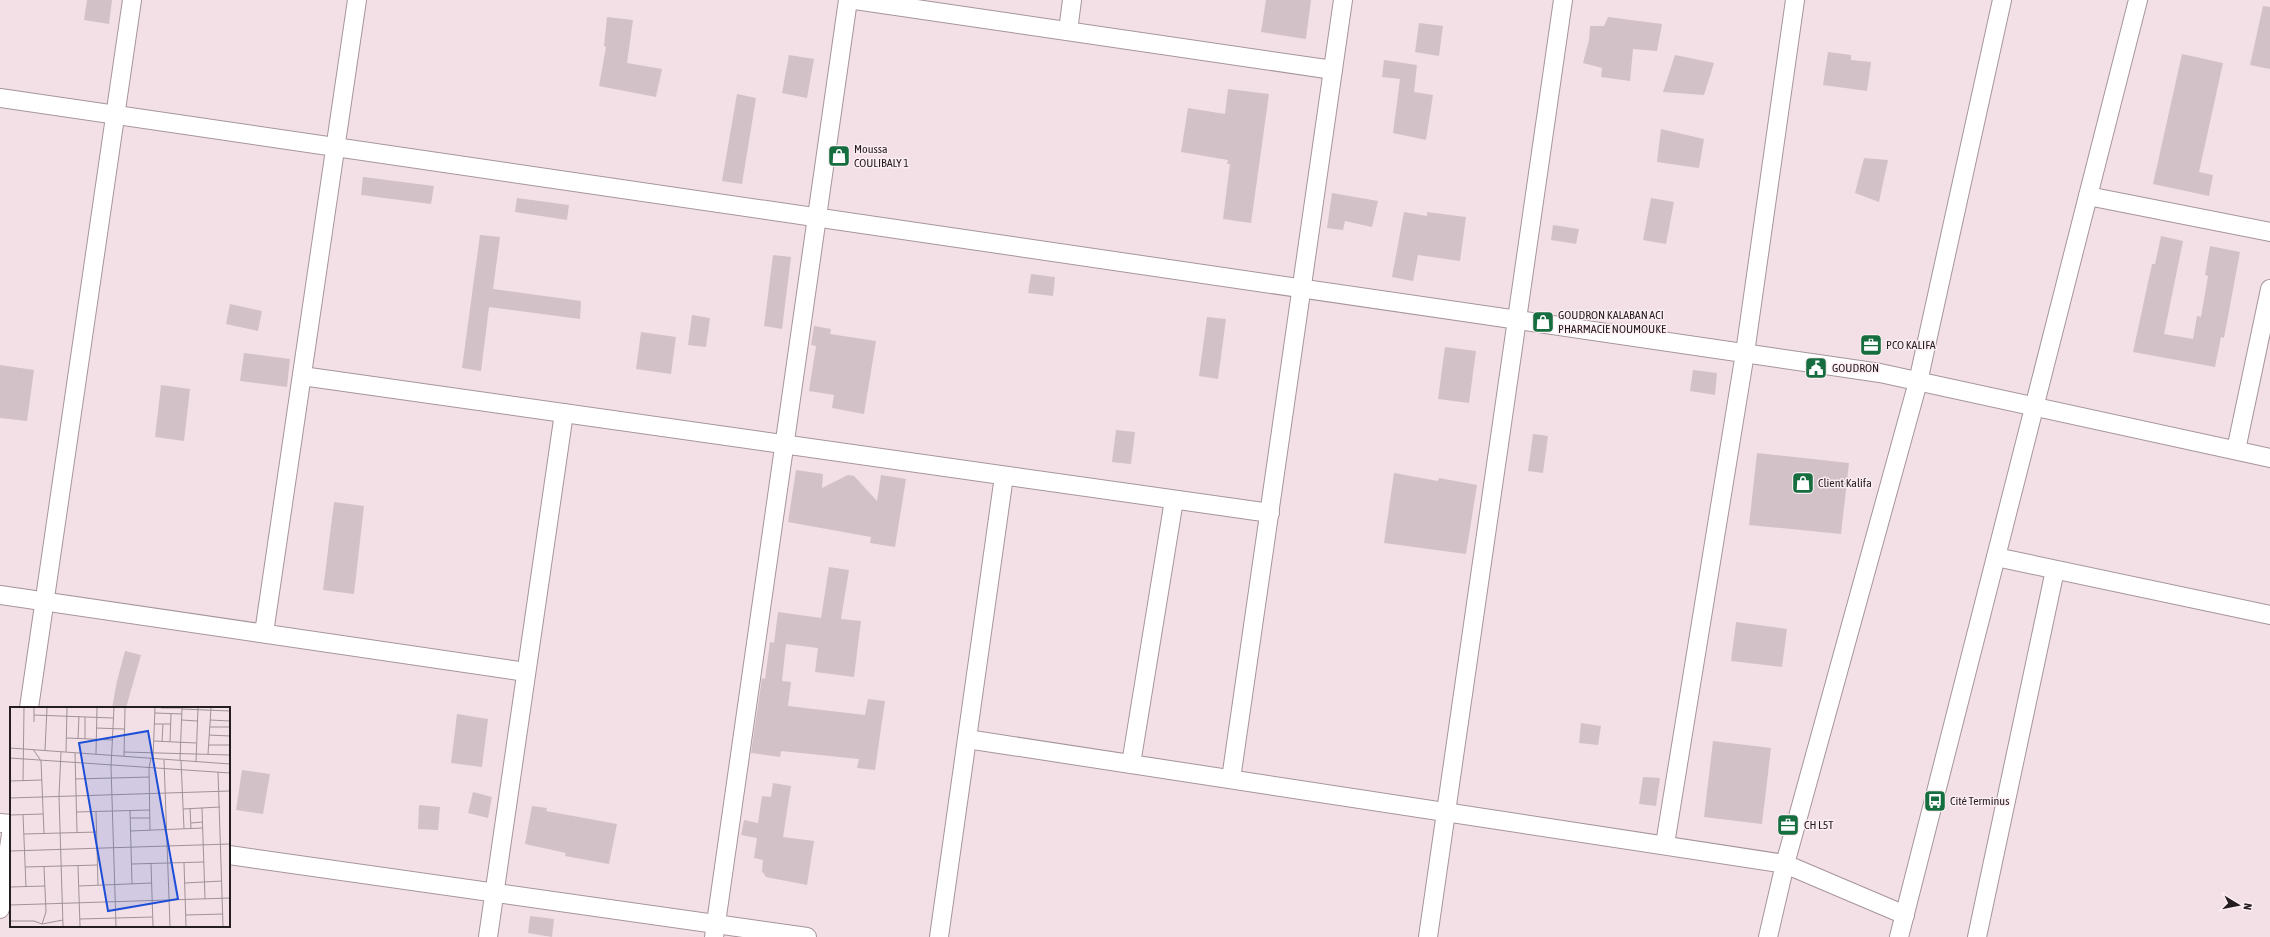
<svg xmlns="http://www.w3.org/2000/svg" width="2270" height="937" viewBox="0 0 2270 937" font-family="'Asap Condensed',sans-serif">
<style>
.building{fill:#d2c1c7}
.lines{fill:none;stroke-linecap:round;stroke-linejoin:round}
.minor-casing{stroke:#a6959b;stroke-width:20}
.minor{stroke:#fff;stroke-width:18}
.labels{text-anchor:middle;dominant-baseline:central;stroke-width:3;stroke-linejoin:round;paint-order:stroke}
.poi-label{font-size:12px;fill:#251e21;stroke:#fdeef3;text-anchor:start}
.inset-road{fill:none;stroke:#a09297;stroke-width:1}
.view{fill:#1d4ed8;fill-opacity:0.15;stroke:#1d4ed8;stroke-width:2}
.inset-edge{fill:none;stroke:#251e21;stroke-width:2}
</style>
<rect width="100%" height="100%" fill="#f2e0e6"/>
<g class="building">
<path d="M87 0H112L109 24 84 20Z"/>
<path d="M1266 0H1311L1306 39 1261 32Z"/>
<path d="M2263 6 2270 7V69L2250 65Z"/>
<path d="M607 17 633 20 627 63 662 69 656 97 599 86 606 47 604 46Z"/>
<path d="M1608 17 1662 24 1657 51 1633 49 1630 81 1601 77 1602 68 1583 63 1589 40 1590 26H1604Z"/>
<path d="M1419 23 1443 26 1439 56 1415 52Z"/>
<path d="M1828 52 1851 55V60L1871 62 1867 91 1823 85Z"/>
<path d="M2182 54 2223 63 2199 172 2213 175 2209 196 2153 184Z"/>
<path d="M789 55 814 59 807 98 782 93Z"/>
<path d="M1675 55 1714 63 1704 95 1663 92Z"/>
<path d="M1384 60 1417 65 1414 92 1433 95 1426 140 1393 133 1400 79 1382 77Z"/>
<path d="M1228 89 1269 94 1251 223 1223 219 1230 164H1227L1228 160 1181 152 1188 108 1225 114Z"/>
<path d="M737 94 756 98 742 184 722 181Z"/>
<path d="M1661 129 1704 139 1699 168 1657 162Z"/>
<path d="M1864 158 1888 160 1879 202 1855 193Z"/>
<path d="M363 177 434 186 431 204 361 195Z"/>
<path d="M1332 193 1378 201 1372 227 1345 221 1343 230 1327 228Z"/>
<path d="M517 198 569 205 567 220 515 212Z"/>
<path d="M1651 198 1674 202 1666 244 1643 240Z"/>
<path d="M1404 212 1427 216V212L1466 217 1460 261 1418 255 1413 281 1392 277Z"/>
<path d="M1553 225 1579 229 1576 244 1551 240Z"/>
<path d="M480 235 500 237 493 289 581 301 580 319 489 307 481 371 462 368Z"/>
<path d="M2161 236 2183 241 2164 334 2193 339 2197 316 2201 317 2208 276 2205 275 2210 246 2240 252 2224 338 2221 337 2215 367 2133 352 2152 264H2155Z"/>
<path d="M773 255 791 257 782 329 764 326Z"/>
<path d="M1031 274 1055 277 1053 296 1028 293Z"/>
<path d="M230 304 262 311 258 331 226 324Z"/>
<path d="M692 315 710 318 706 347 688 345Z"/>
<path d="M1207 317 1226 319 1218 379 1199 376Z"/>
<path d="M814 326 831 329 830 334 876 341 864 414 832 408 834 395 809 391 816 346 811 345Z"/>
<path d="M641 332 676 337 671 374 636 369Z"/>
<path d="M1445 347 1476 351 1469 403 1438 399Z"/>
<path d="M244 353 290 359 287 387 240 381Z"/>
<path d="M0 365 34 370 27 421 0 418Z"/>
<path d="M1693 370 1717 373 1715 395 1690 391Z"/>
<path d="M161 385 190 389 184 441 155 437Z"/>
<path d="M1116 430 1135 432 1131 464 1112 462Z"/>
<path d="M1533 434 1548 436 1543 473 1528 471Z"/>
<path d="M1757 453 1849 463 1841 534 1749 525Z"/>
<path d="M796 470 823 474 822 488 848 475 854 476 877 501 881 475 906 479 895 547 870 543 871 537 788 522Z"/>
<path d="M1394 473 1438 481 1439 478 1477 485 1466 554 1384 543Z"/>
<path d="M334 502 364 506 354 594 323 590Z"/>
<path d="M829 567 849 570 841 619 861 621 854 677 815 672 818 648 786 644 782 681 791 682 788 706 865 715 868 699 885 701 875 770 857 768 859 759 781 751 780 757 751 753 762 678 765 679 770 642 774 643 778 612 821 618Z"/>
<path d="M1736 622 1787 629 1782 667 1731 661Z"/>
<path d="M125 651 141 655 126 708H112L117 681Z"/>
<path d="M457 714 488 719 482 767 451 763Z"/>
<path d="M1581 723 1601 726 1598 745 1579 743Z"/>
<path d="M1713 741 1771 748 1762 824 1704 817Z"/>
<path d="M242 770 270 774 263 814 236 810Z"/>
<path d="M1643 777 1660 778 1656 806 1639 804Z"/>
<path d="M773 783 791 786 783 837 814 841 807 885 766 877 762 871 763 860 754 858 757 838 741 835 744 820 758 823 762 796 771 797Z"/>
<path d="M473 792 492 797 488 818 468 813Z"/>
<path d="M419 805 440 807 438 830 418 829Z"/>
<path d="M532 806 547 808 546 811 617 824 609 864 565 856 566 853 525 844Z"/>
<path d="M530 916 554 919 552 937 528 933Z"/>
</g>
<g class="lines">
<g class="minor-casing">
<g id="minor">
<path d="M855 0 1333 70"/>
<path d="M1068 31 1072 0"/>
<path d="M0 98 1880 373 2270 458"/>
<path d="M2088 196 2270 232"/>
<path d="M302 376 1270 513"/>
<path d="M2236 450 2270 289"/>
<path d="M1996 557 2270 615"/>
<path d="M0 595 526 672"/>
<path d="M264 633 357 0"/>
<path d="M29 708 132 0"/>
<path d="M967 739 1785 864 1905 915"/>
<path d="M1131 764 1174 500"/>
<path d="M1231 779 1343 0"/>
<path d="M0 823 11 824"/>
<path d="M1665 844 1745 353 1795 0"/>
<path d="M229 855 807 937"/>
<path d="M0 909 11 834"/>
<path d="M488 937 564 413"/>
<path d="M714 937 848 0"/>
<path d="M939 937 1004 476"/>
<path d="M1428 937 1563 0"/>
<path d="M1768 937 1785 864 1918 382 2002 0"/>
<path d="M1899 937 2138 0"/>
<path d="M1977 937 2055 570"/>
</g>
</g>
<use href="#minor" class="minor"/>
</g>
<defs>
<g id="shop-square" transform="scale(1.15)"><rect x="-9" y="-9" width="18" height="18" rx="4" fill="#166d40" stroke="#fdeef3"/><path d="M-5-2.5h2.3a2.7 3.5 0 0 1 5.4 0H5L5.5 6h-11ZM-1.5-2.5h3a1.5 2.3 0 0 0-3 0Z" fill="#fff"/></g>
<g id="office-square" transform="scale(1.15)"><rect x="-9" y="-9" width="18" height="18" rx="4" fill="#166d40" stroke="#fdeef3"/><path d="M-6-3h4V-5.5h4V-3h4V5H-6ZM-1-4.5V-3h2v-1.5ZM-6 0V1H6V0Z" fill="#fff"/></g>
<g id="civic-square" transform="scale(1.15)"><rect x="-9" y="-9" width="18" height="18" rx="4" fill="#166d40" stroke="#fdeef3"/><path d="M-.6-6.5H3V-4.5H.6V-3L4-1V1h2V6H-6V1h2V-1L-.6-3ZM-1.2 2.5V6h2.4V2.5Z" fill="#fff"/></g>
<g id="bus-square" transform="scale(1.15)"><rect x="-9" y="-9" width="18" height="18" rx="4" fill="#166d40" stroke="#fdeef3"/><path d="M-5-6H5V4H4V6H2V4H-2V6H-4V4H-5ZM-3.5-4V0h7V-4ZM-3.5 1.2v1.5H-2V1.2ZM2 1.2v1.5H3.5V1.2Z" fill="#fff"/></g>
</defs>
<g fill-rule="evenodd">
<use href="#shop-square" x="839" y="156"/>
<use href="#shop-square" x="1543" y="322"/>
<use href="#office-square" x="1871" y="345"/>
<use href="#civic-square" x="1816" y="368"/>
<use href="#shop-square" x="1803" y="483"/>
<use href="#bus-square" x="1935" y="801"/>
<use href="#office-square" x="1788" y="825"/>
</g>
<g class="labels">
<g class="poi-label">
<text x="854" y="149">Moussa<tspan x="854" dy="14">COULIBALY 1</tspan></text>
<text x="1558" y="315">GOUDRON KALABAN ACI<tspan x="1558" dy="14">PHARMACIE NOUMOUKE</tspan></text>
<text x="1886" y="345">PCO KALIFA</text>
<text x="1832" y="368">GOUDRON</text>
<text x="1818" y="483">Client Kalifa</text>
<text x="1950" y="801">Cité Terminus</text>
<text x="1804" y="825">CH L5T</text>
</g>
</g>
<g transform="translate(10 707)">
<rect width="220" height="220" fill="#f2e0e6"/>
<path class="inset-road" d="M104 1 101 60 106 219M151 1H172M172 2 220 4M145 6 172 7M24 8 103 11M172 13 187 14M200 13 220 14M24 15V1M144 17H161M200 20H220M86 21 114 22M199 28 220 29M57 31 103 33M68 32 69 9M75 32V10M144 34 186 36M152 35 153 17M160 35 161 7M199 38H220M0 41 220 57M23 42 31 54 34 126M35 43 37 1M51 45 49 89 53 219M56 45 57 1M114 45 220 48M65 46 67 125M86 47 87 1M198 47 201 1M114 49 115 1M0 51 220 66M143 51 145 1M154 53 160 219M170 53 172 1M171 54 174 122M186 55 188 1M208 65 213 219M65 72 139 70M0 74 32 73M13 74 14 1M0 91 220 84M180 101 181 122M192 101 195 192M173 102 210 100M120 104 122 177M66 105 140 103M86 105 88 178M0 108 33 107M13 108 16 180M120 111H140M181 116 193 115M140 123 139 61 141 51M120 124 193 121M14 127 87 125M0 144 220 137M174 156 176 219M122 157 194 155M141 157 143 219M68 159 70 219M15 160 88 158M175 176 212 174M69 179 142 176M0 180 35 179M0 198 220 191M176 208 213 207M70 212 143 210M0 214H24L32 217 53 213M32 217 36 205 34 160"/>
<path class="view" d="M138 24 168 192 98 204 69 36Z"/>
<rect width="220" height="220" class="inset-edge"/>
</g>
<g transform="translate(2238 905) rotate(100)" stroke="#fdeef3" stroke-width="3" paint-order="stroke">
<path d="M0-3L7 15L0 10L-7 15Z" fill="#251e21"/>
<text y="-6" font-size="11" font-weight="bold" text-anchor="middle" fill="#251e21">N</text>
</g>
</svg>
